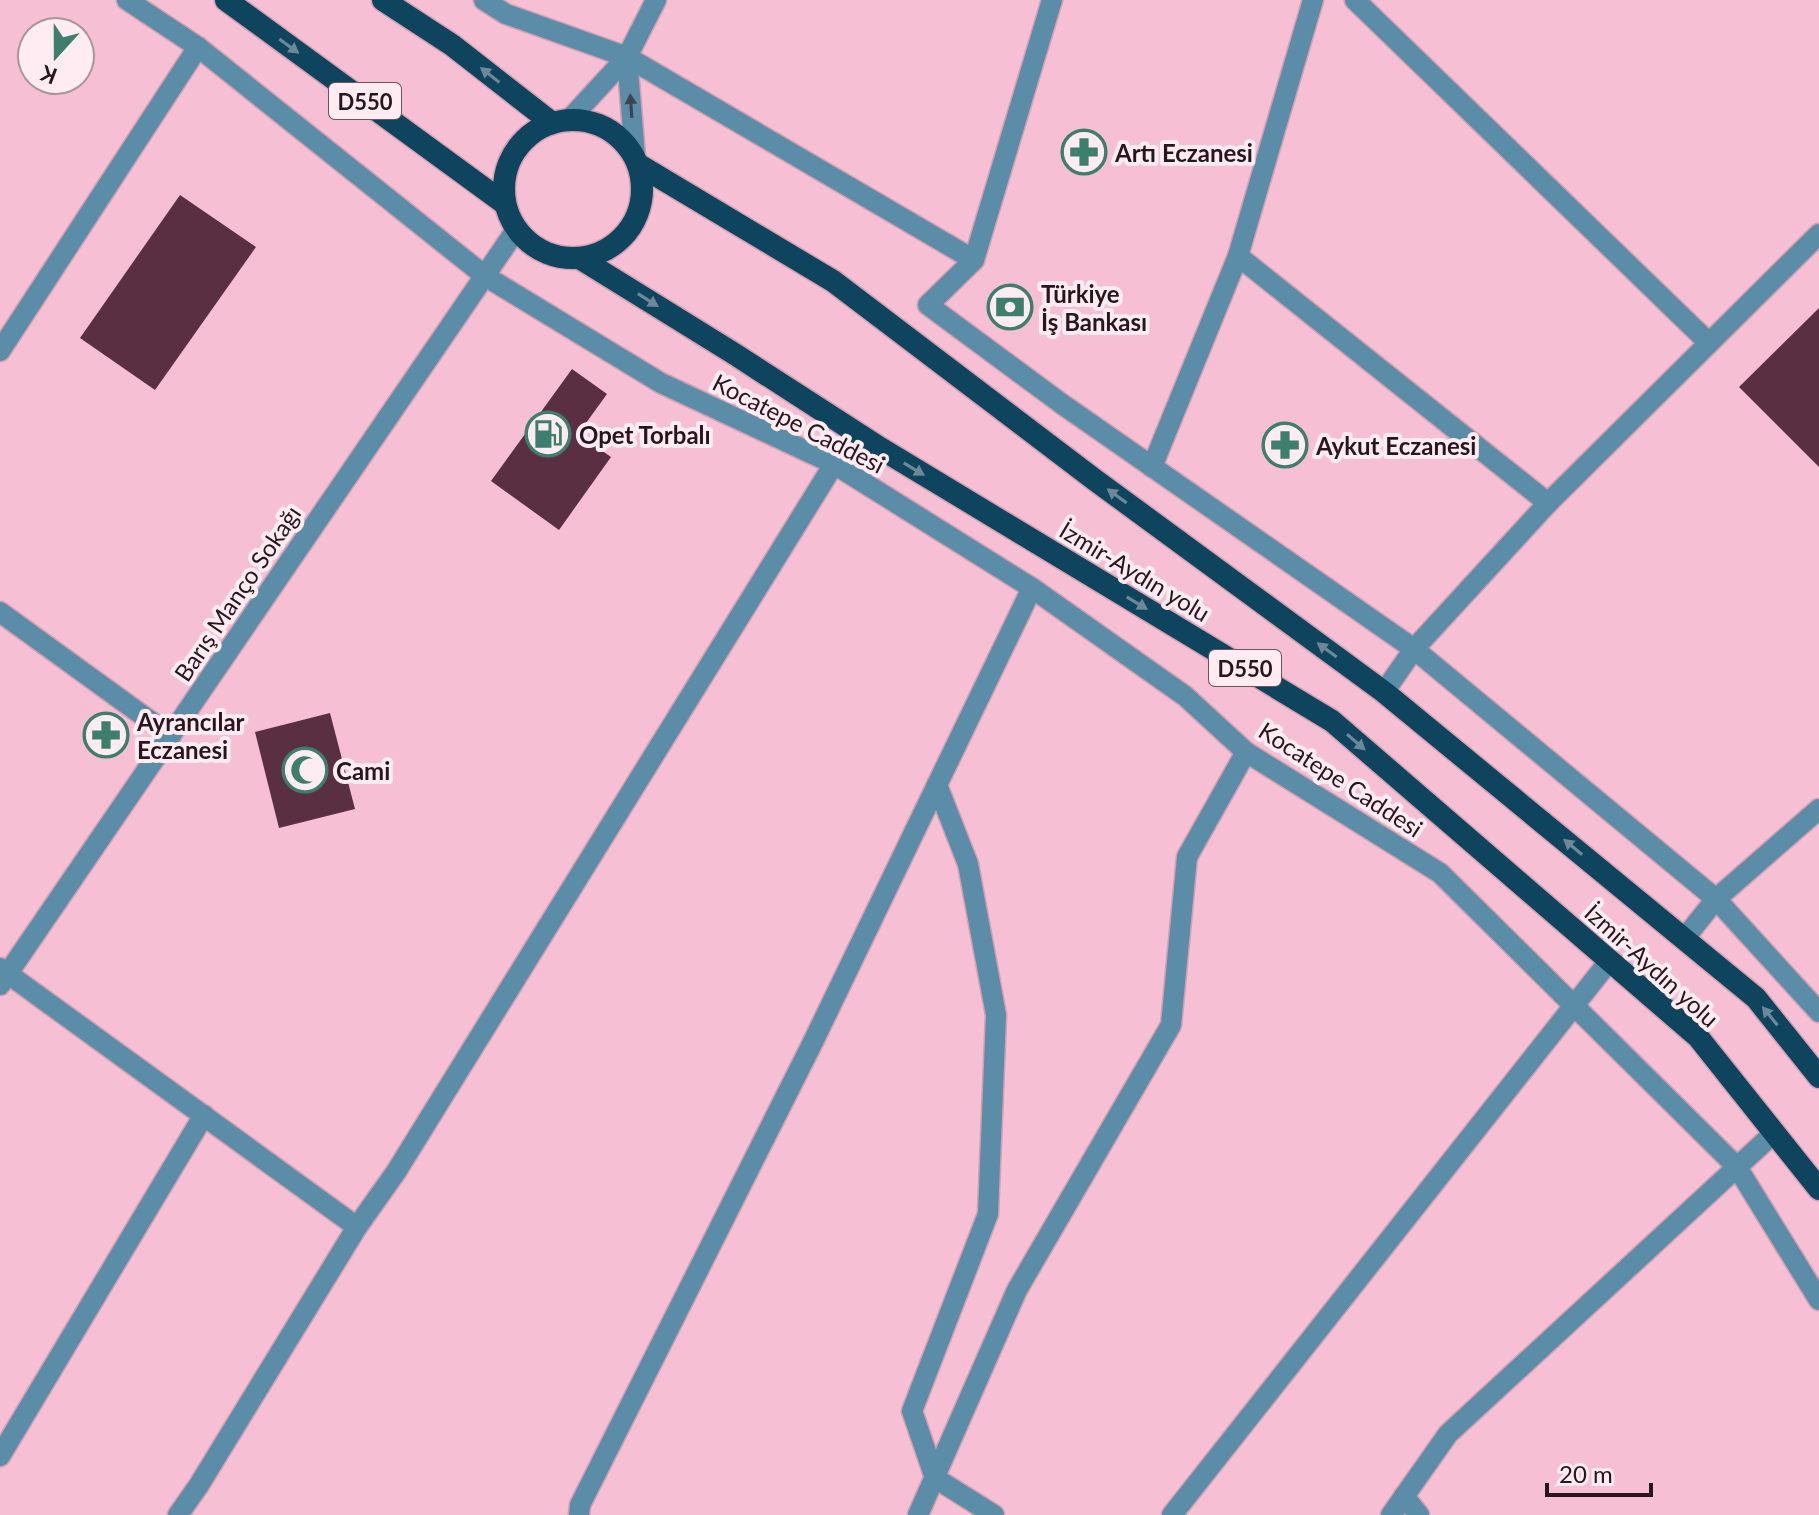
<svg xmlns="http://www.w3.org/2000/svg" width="1819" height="1515" viewBox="0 0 1819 1515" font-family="Lato,sans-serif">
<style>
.building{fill:#5b2f42}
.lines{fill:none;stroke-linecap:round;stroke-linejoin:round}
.minor-casing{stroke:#d1a0b3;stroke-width:23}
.tertiary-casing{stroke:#d1a0b3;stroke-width:23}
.trunk-casing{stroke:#d1a0b3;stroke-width:25}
.minor{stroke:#5c8da8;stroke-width:20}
.tertiary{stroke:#5c8da8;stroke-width:20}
.trunk{stroke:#0e445d;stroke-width:22}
.oneway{fill:#6e8799}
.oneway2{fill:#3d4555}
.labels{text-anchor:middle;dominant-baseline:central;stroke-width:8;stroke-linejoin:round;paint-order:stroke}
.shield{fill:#feecf2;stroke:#69565e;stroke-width:2}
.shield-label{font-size:22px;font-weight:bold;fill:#29151e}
.poi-label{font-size:24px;font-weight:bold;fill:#29151e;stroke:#feecf2;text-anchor:start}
.street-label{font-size:24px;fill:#29151e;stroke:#feecf2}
</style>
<rect width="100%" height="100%" fill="#f6bfd4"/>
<g class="building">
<path d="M180 195 256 247 155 390 80 338Z"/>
<path d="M1819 308V467L1739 387Z"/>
<path d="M572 369 607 394 578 434 611 457 559 530 491 481Z"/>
<path d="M330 713 355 809 279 828 255 732Z"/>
</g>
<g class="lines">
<g class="minor-casing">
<g id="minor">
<path d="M127 0 198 47 485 276 661 383 834 464 1032 588 1185 696 1246 752 1440 873 1737 1167 1819 1300"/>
<path d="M484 0 506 14 627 57 974 260 928 305 1062 404 1414 649 1716 899 1819 1012"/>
<path d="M1355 0 1709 343"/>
<path d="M1238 256 1313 0"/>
<path d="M974 260 1052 0"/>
<path d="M0 351 198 47"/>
<path d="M1152 467 1238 256 1548 503"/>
<path d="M0 612 171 736"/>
<path d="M1384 692 1414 649 1548 503 1819 234"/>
<path d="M937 785 968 864 996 1015 988 1214 912 1411 935 1478 994 1515"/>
<path d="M1684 939 1716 899 1819 809"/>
<path d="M0 968 357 1227"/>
<path d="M0 1456 204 1115"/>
<path d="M1404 1496 1419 1515"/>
<path d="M178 1515 199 1485 357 1227 396 1172 834 464 880 448"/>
<path d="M579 1515 580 1505 812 1044 1032 588"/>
<path d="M918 1515 1017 1290 1171 1025 1187 857 1246 752"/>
<path d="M1172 1515 1610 960"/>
<path d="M1391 1515 1448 1434 1774 1133"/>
</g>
</g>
<g class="tertiary-casing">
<g id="tertiary">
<path d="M627 57 635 156"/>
<path d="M569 120 627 57 656 0"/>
<path d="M0 985 516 230"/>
</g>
</g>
<g class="trunk-casing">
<g id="trunk">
<path d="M226 0 504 203"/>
<path d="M383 0 452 45 552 123"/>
<circle cx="573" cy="189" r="69"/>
<path d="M639 165 833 281 1095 480 1384 692 1756 998 1819 1077"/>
<path d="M581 259 733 353 880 448 1332 721 1698 1037 1819 1189"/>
</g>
</g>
<use href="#minor" class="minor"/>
<use href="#tertiary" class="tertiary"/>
<use href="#trunk" class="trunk"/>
</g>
<defs><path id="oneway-solid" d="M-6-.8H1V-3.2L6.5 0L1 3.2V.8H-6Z" transform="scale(2)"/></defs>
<g class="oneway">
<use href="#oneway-solid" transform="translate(289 46) rotate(36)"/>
<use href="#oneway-solid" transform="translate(490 75) rotate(-142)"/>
<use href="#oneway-solid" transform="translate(648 300) rotate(32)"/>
<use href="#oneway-solid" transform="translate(914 469) rotate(31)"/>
<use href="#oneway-solid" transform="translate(1117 496) rotate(-144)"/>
<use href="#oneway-solid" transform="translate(1137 603) rotate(31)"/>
<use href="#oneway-solid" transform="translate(1327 650) rotate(-144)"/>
<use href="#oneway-solid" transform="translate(1356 742) rotate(41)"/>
<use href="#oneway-solid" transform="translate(1573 847) rotate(-140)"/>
<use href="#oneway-solid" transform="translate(1770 1016) rotate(-129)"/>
</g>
<use class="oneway2" href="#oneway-solid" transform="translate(631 106) rotate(-94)"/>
<defs>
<g id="pharmacy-ring" transform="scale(2.3)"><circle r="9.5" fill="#feecf2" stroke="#3e7e6d" stroke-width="1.5"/><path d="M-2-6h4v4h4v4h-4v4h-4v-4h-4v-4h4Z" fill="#3e7e6d"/></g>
<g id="bank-ring" transform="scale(2.3)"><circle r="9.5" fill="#feecf2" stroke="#3e7e6d" stroke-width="1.5"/><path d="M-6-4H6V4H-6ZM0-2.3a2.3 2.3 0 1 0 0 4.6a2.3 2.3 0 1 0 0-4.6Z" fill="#3e7e6d"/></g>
<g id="fuel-ring" transform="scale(2.3)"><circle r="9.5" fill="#feecf2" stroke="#3e7e6d" stroke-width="1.5"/><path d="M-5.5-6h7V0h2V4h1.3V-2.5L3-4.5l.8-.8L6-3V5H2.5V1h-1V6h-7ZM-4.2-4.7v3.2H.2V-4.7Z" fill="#3e7e6d"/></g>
<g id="mosque-ring" transform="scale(2.3)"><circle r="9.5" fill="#feecf2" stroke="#3e7e6d" stroke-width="1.5"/><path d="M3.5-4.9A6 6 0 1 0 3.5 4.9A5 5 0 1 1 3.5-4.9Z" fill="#3e7e6d"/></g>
</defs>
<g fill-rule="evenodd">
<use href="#pharmacy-ring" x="1084" y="152"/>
<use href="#bank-ring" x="1010" y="307"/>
<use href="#fuel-ring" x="548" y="434"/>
<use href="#pharmacy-ring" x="1285" y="445"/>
<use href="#pharmacy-ring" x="106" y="735"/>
<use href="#mosque-ring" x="305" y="770"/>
</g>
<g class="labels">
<g class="shield">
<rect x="329" y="83" width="72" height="36" rx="6"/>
<rect x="1209" y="650" width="72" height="36" rx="6"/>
</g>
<g class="shield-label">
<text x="365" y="101">D550</text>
<text x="1245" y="668">D550</text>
</g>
<g class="poi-label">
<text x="1115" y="152">Artı Eczanesi</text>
<text x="1041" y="293">Türkiye<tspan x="1041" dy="28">İş Bankası</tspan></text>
<text x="579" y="434">Opet Torbalı</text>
<text x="1316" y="445">Aykut Eczanesi</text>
<text x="137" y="721">Ayrancılar<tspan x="137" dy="28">Eczanesi</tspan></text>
<text x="336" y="770">Cami</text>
</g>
<g class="street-label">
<text transform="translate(799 423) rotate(27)">Kocatepe Caddesi</text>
<text transform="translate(1135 571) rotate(31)">İzmir-Aydın yolu</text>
<text transform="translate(237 593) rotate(-56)">Barış Manço Sokağı</text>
<text transform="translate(1341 779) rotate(33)">Kocatepe Caddesi</text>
<text transform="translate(1652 965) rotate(42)">İzmir-Aydın yolu</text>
</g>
</g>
<g transform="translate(56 56) rotate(201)"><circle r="38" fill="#feecf2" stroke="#a9969d" stroke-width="2"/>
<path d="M0-6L14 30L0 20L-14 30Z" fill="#3e7e6d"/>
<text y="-12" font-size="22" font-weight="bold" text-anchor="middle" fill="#29151e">K</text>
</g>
<path d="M1547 1483v12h104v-12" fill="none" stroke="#29151e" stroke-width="4"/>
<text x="1559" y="1483" font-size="24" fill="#29151e" stroke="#feecf2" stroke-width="6" paint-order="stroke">20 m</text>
</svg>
